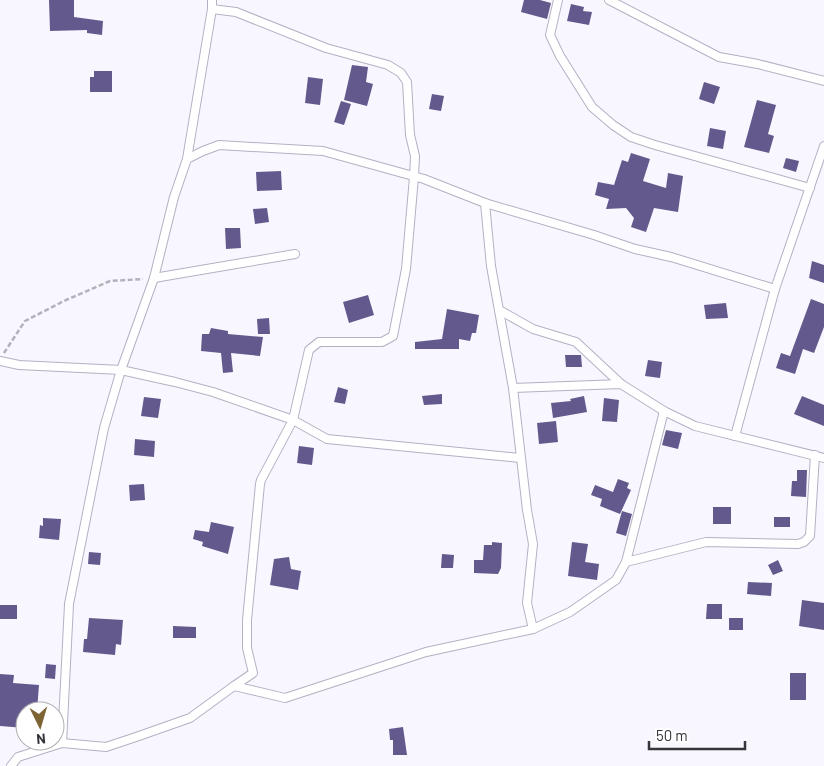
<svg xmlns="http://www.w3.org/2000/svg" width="824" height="766" viewBox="0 0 824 766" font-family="Barlow,sans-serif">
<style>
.building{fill:#64598d}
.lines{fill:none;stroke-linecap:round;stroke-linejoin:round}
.lane-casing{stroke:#b3b1c3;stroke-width:10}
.path{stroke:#b3b2ba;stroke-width:2.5;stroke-dasharray:5 2.5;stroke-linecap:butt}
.lane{stroke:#fff;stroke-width:8}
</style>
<rect width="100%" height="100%" fill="#f8f7ff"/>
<g class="building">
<path d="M49 0H74V17L103 21 102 35 87 33V30L50 31Z"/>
<path d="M524 0H540L551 3 547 19 521 12Z"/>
<path d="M571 4 584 7 583 11 592 12 589 25 567 21Z"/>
<path d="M352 65 368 67 366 82 373 84 367 106 344 100Z"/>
<path d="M94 71H112V92H90V77H94Z"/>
<path d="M308 77 323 79 320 105 305 103Z"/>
<path d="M704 82 720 87 714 104 699 99Z"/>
<path d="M432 94 444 96 441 111 429 109Z"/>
<path d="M757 100 776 105 768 134 774 136 769 153 744 147Z"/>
<path d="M341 101 351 104 344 125 334 122Z"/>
<path d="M710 128 726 131 723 149 707 146Z"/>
<path d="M631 153 650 159 643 181 666 188 668 173 683 176 678 212 654 208 646 232 631 227 634 218 626 208 606 209 609 199 595 195 598 182 614 185 622 160 628 162Z"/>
<path d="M786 158 799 161 796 172 783 168Z"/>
<path d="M281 171 282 190 257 191 256 172Z"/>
<path d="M267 208 269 222 255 224 253 209Z"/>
<path d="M225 228H240L241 248 226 249Z"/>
<path d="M812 261 824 265V283L809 278Z"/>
<path d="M368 295 374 315 349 323 343 302Z"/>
<path d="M811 299 824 304V327L814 353 803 349 795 374 776 368 781 353 790 356Z"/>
<path d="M726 303 728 318 706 319 704 305Z"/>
<path d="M447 309 479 315 476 333H472L470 341 459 339V349H415V342L442 339Z"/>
<path d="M269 318 270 334H258L257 319Z"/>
<path d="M211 328 228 331V334L263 337 260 356 231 353 233 372 223 373 221 353 201 351 202 334H209Z"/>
<path d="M565 355H581L582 367H566Z"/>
<path d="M648 360 662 362 660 378 645 376Z"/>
<path d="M338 387 348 390 345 404 334 402Z"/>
<path d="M442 394V404L424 405 422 396Z"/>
<path d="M584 396 587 412 553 418 551 403 571 401 570 399Z"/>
<path d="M802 396 824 405V426L794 414Z"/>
<path d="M144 397 161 399 158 418 141 416Z"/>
<path d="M604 398 619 400 617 422 602 421Z"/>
<path d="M556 421 558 442 539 444 537 423Z"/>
<path d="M666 430 682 433 678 449 662 445Z"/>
<path d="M135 439 155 441 154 457 134 455Z"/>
<path d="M299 446 314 448 312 465 297 463Z"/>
<path d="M797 470H807L806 497 791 496 792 481H797Z"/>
<path d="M618 479 629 483 627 488 631 490 620 514 600 506 602 499 591 495 595 485 613 492Z"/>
<path d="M144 484 145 500 130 501 129 485Z"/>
<rect x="713" y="507" width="18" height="17"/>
<path d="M622 511 632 514 626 536 616 533Z"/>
<rect x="774" y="517" width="16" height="10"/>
<path d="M43 518 61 519 59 540 39 538 40 525 43 526Z"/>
<path d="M211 522 234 527 228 554 202 546 203 542 193 539 195 530 209 532Z"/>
<path d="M492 542 502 543 501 568 498 574 474 573V560H483L484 545H492Z"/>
<path d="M572 542 588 544 585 562 599 564 597 580 568 576Z"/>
<path d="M89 552 101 553 100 565 88 564Z"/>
<path d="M442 554 454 555 453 568H441Z"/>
<path d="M289 557 291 569 301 571 298 590 270 585 274 559Z"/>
<path d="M778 560 783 571 773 575 768 565Z"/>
<path d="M748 582 772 583 771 596 747 594Z"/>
<path d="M802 600 824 603V630L799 626Z"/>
<path d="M707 604H722V619H706Z"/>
<rect x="0" y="605" width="17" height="14"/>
<path d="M89 618 123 620 121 645 116 644 115 655 83 652 84 639H87Z"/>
<rect x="729" y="618" width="14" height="12"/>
<path d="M173 626 196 627V638H173Z"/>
<path d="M46 664 56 665 55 679 45 678Z"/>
<rect x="790" y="673" width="16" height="27"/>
<path d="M0 674 14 675 13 683 39 685 37 711H25V728L0 726Z"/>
<path d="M403 727 407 755H393V740H390L389 729Z"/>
</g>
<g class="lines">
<g class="lane-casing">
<g id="lane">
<path d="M558 0 550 35 560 56 592 107 613 125 631 137 655 145 810 188"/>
<path d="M609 0 719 57 758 64 824 81"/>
<path d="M187 159 212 9"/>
<path d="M485 203 491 266 513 388 621 384 664 411 695 426 824 458"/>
<path d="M154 278 295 254"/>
<path d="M501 311 533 329 576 342 621 384"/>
<path d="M0 361 19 365 121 370 154 278 174 197 187 159 203 151 219 145 323 151 424 179 485 203 594 235 635 249 671 257 775 289"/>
<path d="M513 388 527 510 533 544 527 603 533 629"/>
<path d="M735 436 775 289 824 146"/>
<path d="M626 562 706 542 798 544 804 542 810 536 815 455"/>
<path d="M234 686 253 673 247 648V620L260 484 261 480 293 420 327 439 520 458"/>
<path d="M62 743 69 604 104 428 121 370 175 382 213 392 293 420 309 350 319 342H382L393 336 406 269 414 177 415 156 410 135 407 82 401 73 388 65 326 48 236 12 212 9V0"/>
<path d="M11 766 18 757 62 743 106 747 136 737 190 718 234 686 285 698 426 652 533 629 570 612 616 580 626 562 664 411"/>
</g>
</g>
<path class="path" d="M4 353 25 321 66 300 110 281 143 279"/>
<use href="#lane" class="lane"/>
</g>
<g transform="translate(40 726) rotate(175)"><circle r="24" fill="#ffffff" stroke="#afaeb1"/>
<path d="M0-4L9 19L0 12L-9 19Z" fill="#7d6435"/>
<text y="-8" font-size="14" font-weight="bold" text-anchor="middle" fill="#36353c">N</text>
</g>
<path d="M649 741v8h96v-8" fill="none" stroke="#36353c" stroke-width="2.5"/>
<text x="656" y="741" font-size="15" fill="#36353c" stroke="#ffffff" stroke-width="4" paint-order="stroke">50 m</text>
</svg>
